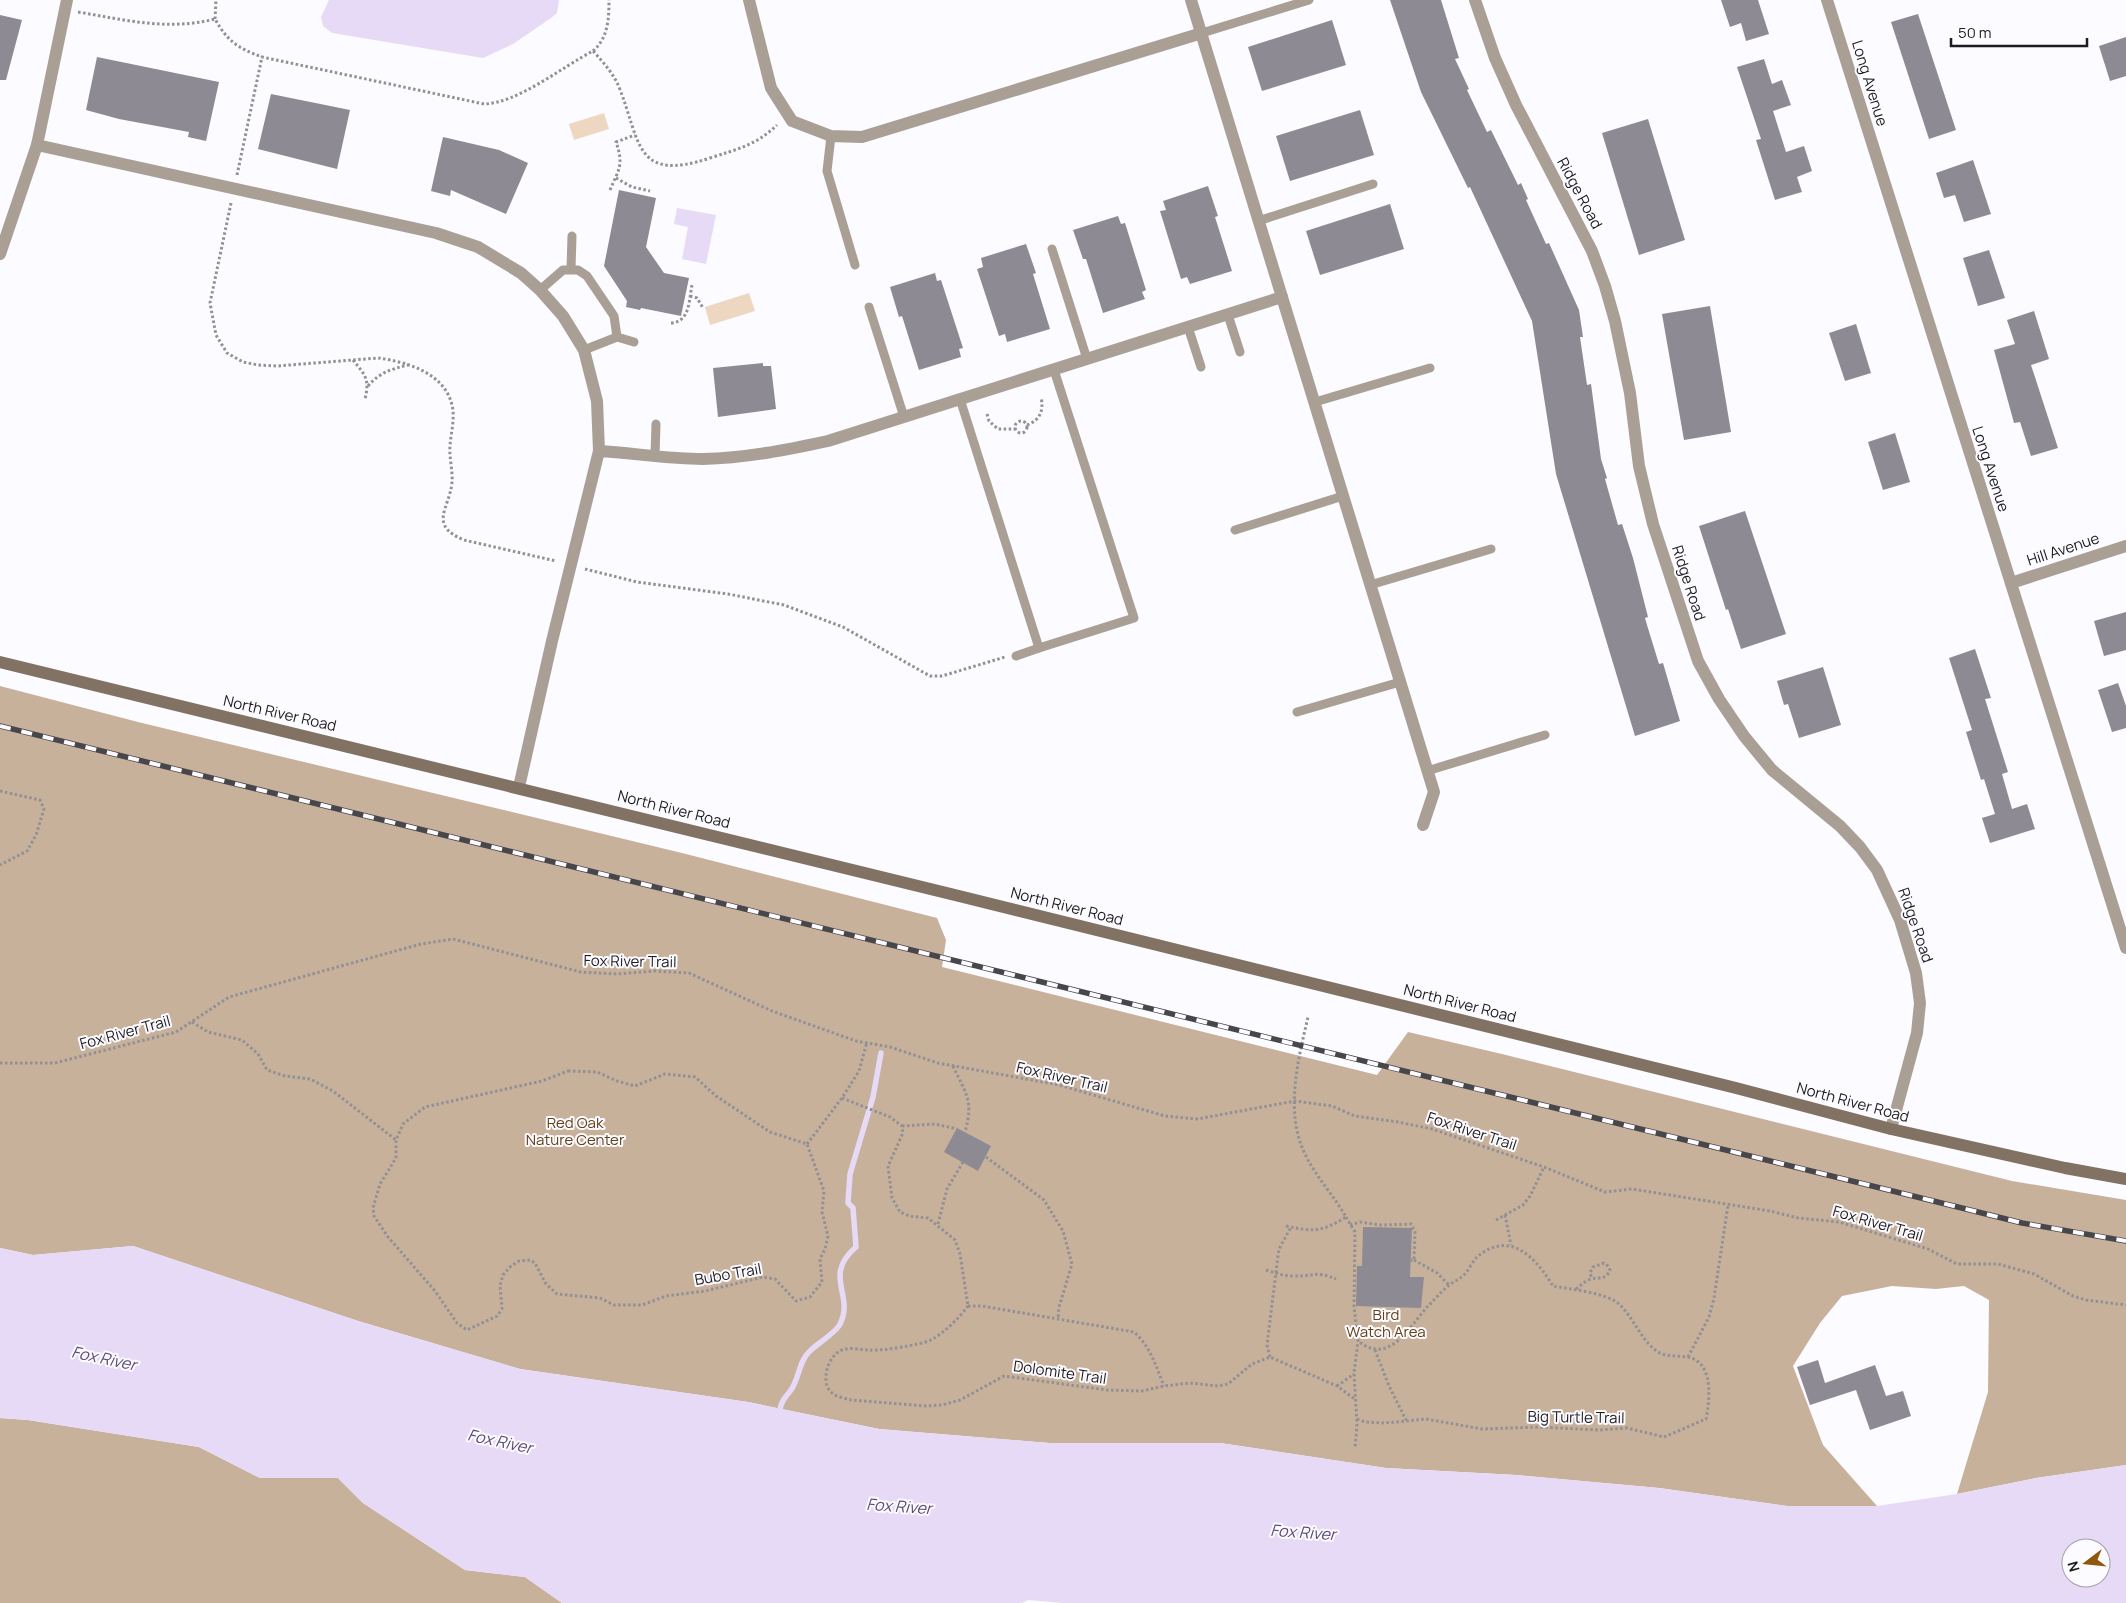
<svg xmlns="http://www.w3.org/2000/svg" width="2126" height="1603" viewBox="0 0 2126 1603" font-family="Manrope,sans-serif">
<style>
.green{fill:#eed7c0}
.forest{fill:#c8b19b}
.water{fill:#e7daf7;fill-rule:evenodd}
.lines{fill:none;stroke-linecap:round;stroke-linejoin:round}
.stream{stroke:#e7daf7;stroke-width:5.5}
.building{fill:#8e8a93}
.path{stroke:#929094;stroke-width:3;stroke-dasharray:2.5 2.5;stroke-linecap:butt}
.lane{stroke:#a99f95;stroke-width:9}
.street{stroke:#a99f95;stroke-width:12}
.secondary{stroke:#817264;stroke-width:12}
.rail-casing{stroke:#47464a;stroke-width:5.5}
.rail{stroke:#fcfbff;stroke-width:4;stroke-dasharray:11;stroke-linecap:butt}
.labels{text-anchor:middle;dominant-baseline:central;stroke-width:4;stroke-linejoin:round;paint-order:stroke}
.street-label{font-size:15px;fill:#1d1b1f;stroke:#fcfbff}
.park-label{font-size:15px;fill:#63411b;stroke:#fcfbff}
.water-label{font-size:16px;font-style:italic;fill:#5f4b75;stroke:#fcfbff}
</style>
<rect width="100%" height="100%" fill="#fcfbff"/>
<g class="green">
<path d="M604 113 609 129 574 140 569 124Z"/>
<path d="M749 293 755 311 710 325 705 307Z"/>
</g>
<g class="forest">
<path d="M0 686 138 722 682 853 937 918 946 940 942 967 1377 1075 1408 1032 1502 1054 2012 1181 2126 1200V1465L2036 1478 1957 1494 1988 1392 1989 1300 1964 1286 1936 1289 1892 1286 1842 1296 1820 1323 1793 1366 1823 1445 1877 1506H1787L1659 1488 1516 1475 1386 1468 1220 1443H1049L879 1429 748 1402 520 1369 358 1321 133 1246 33 1255 0 1248Z"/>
<path d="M0 1418 28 1420 199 1447 260 1478H338L363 1503 465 1570 525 1577 562 1603H0Z"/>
</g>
<g class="water">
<path d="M329 0H559L557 13 551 18 513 44 483 58 332 33 323 26 321 17Z"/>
<path d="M677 208 716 215 706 264 682 259 688 227 674 224Z"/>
<path d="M133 1246 358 1321 520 1369 748 1402 879 1429 1049 1443H1220L1386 1468 1516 1475 1659 1488 1787 1506H1877L1957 1494 2036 1478 2126 1465V1603H1063L1028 1600 1022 1603H562L525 1577 465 1570 363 1503 338 1478H260L199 1447 28 1420 0 1418V1248L33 1255ZM2071 1548H2101V1578H2071Z"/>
</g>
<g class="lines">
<path class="stream" d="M780 1409C782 1399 786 1397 791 1390 799 1379 799 1361 809 1352 816 1344 836 1333 840 1324 855 1295 822 1276 856 1247L853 1208 848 1203 850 1174 873 1097 881 1053"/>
</g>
<g class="building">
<path d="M1390 0H1441L1459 58 1455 59 1469 89 1467 90 1487 132 1491 130 1518 185 1521 183 1528 199 1526 200 1546 244 1549 243 1579 310 1583 337H1580L1587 385 1591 384 1601 459 1607 478 1605 479 1618 525 1622 524 1633 558 1648 617 1645 618 1647 625 1659 664 1663 663 1680 721 1635 736 1556 474 1532 321 1470 187 1468 188 1421 92Z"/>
<path d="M1721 0H1758L1769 34 1746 41 1741 23 1730 27Z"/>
<path d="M1918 14 1956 130 1929 139 1891 22Z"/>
<path d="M0 15 22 20 6 80H0Z"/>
<path d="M1332 20 1346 65 1262 91 1248 47Z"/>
<path d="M2126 37V76L2110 81 2099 46Z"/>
<path d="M97 57 219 82 206 141 188 137 189 132 119 119 86 110Z"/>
<path d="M1764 59 1772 84 1782 80 1791 105 1773 111 1786 152 1804 146 1812 171 1797 177 1802 192 1775 200 1756 140 1761 139 1737 67Z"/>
<path d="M271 94 350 110 337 169 258 149Z"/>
<path d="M1360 110 1374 155 1290 181 1276 136Z"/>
<path d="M1648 119 1685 240 1639 255 1602 133Z"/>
<path d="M443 137 499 150 528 163 506 214 451 190 450 196 431 191Z"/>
<path d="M1973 160 1991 214 1964 222 1955 195 1944 198 1936 173Z"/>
<path d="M1208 186 1218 216 1215 217 1232 271 1190 284 1187 277 1181 279 1160 211 1166 210 1163 201Z"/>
<path d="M619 190 656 198 646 247 664 273 689 278 681 316 641 308 640 310 626 307 627 301 604 266Z"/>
<path d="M1390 204 1404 249 1320 275 1306 231Z"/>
<path d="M1118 216 1121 224 1125 223 1146 290 1142 292 1145 299 1103 313 1086 259H1083L1073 230Z"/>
<path d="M1026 244 1036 273 1033 274 1050 329 1007 342 1005 334 999 336 977 269 983 267 981 258Z"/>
<path d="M1989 250 2005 298 1978 306 1963 258Z"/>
<path d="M935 273 937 281 941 280 963 348 959 349 961 357 919 370 902 316 899 317 890 287Z"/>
<path d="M1710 306 1731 432 1684 440 1662 314Z"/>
<path d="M2034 311 2049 359 2031 365 2058 448 2031 456 2020 422 2014 423 1994 350 2015 344 2007 320Z"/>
<path d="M1856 324 1871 373 1845 381 1829 333Z"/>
<path d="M763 363V366H771L776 409 718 417 713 368Z"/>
<path d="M1895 433 1910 482 1883 490 1868 442Z"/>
<path d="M1745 511 1786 634 1741 649 1728 609 1726 610 1699 526Z"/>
<path d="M2126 612V650L2104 656 2094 621Z"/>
<path d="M1975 649 1991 698 1985 699 2008 772 2002 774 2012 809 2027 804 2035 829 1990 843 1982 818 1995 814 1984 779 1981 780 1966 732 1972 730 1949 658Z"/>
<path d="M1823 667 1841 725 1799 738 1788 704 1784 705 1777 681Z"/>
<path d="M2118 683 2126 706V728L2112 732 2098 690Z"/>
<path d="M957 1128 991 1146 978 1171 944 1152Z"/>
<path d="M1363 1227 1412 1228 1410 1277H1424L1421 1308 1356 1306 1357 1266H1362Z"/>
<path d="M1818 1360 1825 1383 1875 1365 1886 1396 1903 1391 1911 1416 1870 1430 1856 1390 1810 1405 1797 1367Z"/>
</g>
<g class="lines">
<g class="path">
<path d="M78 12C126 20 167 31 215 19 228 42 238 48 262 57"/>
<path d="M215 19 216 0"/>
<path d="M593 51C608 38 609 19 609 0"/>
<path d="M237 175 262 57 484 104C518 103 562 67 593 51 603 62 613 73 619 87 641 142 634 183 710 158 737 149 755 146 777 125"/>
<path d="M616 178 632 187 650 191"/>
<path d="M610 190C619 169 624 165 616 142L635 135"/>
<path d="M231 203 210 303 216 335 227 353 243 362 258 365 277 366 378 358C408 362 449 374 453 411 454 422 451 434 450 445 449 458 453 471 452 483 449 509 428 525 464 540L556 561"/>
<path d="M690 296 697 298 703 308"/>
<path d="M671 323C690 322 689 300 692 285"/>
<path d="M353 360C365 375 370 379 365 399"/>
<path d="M368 386C380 372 392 369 408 365"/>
<path d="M987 414 989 421 998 429H1015"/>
<circle cx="1021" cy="427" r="6"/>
<path d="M1027 425C1040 420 1044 411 1041 397"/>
<path d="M585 569 637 582 728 594 784 605 843 627 930 676H942L1005 657"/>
<path d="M0 791 40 800 44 809 36 835 27 851 0 865"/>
<path d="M192 1022 208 1032 242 1040 258 1054 267 1070 285 1076 310 1079 333 1091 396 1140"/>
<path d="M0 1063H55L176 1032 229 997 421 944 453 939 581 972 617 974 654 971 689 973 772 1011 856 1041 890 1047 938 1063 1059 1085 1165 1116 1197 1119 1295 1101 1332 1106 1355 1116 1398 1122 1432 1129 1544 1167 1605 1192 1632 1189 1770 1211 1798 1218 1839 1222 1928 1249 1957 1264H1998L2034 1274 2073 1296 2086 1300 2126 1305"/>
<path d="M953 1066C966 1094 974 1101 965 1132"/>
<path d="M568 1071 597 1072 617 1081 635 1086 665 1074 695 1077 716 1096 770 1132 807 1144 824 1191 822 1212 828 1236 825 1249 820 1259 822 1282 810 1297 796 1301 775 1279 763 1277 705 1291 666 1296 642 1305H614L600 1298 557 1294 546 1284 535 1263 530 1260 519 1261 511 1266 503 1275 500 1285 502 1309 497 1316 467 1330 457 1323 435 1291 388 1237 374 1216 373 1208 380 1184 396 1158V1140L403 1124 425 1107 542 1081Z"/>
<path d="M842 1098 890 1117 902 1126 903 1133 888 1166 892 1198 900 1212 909 1216 928 1218 955 1240 960 1254 968 1306"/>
<path d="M902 1126 935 1124 957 1129"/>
<path d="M807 1144 842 1098 859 1071 867 1042"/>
<path d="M986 1157 1044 1200 1063 1231 1072 1264 1059 1307 1058 1319"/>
<path d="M1505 1215 1511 1245"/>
<path d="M1346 1217 1355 1232 1354 1306 1358 1341 1354 1373 1357 1424 1355 1448"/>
<path d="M1496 1220 1523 1205 1530 1196 1544 1167"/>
<path d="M938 1224 947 1189 963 1162"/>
<path d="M1350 1225 1360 1222 1381 1225 1411 1224 1415 1232 1414 1260H1411"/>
<path d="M1286 1226C1313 1232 1322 1232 1346 1217 1334 1196 1317 1178 1306 1156 1284 1114 1298 1060 1308 1017"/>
<path d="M1414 1260 1437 1273 1449 1285"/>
<path d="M1266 1270C1275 1273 1284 1276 1293 1276 1312 1277 1316 1270 1336 1279"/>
<path d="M1576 1289C1581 1285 1585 1281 1591 1279 1600 1277 1606 1280 1610 1270L1608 1266 1604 1263 1593 1267 1590 1273 1592 1279"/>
<path d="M968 1306C959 1318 944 1333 931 1340 919 1345 883 1351 870 1350 861 1350 848 1346 840 1351 828 1357 821 1380 830 1391 835 1397 844 1398 851 1400L926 1406 942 1405 960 1400 1004 1376 1107 1390 1142 1391 1164 1386 1190 1383 1218 1386 1228 1384 1252 1364 1270 1357 1337 1386 1356 1400"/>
<path d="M968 1306H982L1134 1332C1150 1346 1156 1366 1164 1386"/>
<path d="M1375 1350 1389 1386 1406 1420"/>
<path d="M1270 1357 1267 1345 1278 1256 1279 1249 1291 1227"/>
<path d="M1688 1357 1709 1317 1714 1298 1728 1205"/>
<path d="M1337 1386 1354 1374"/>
<path d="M1357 1419 1365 1422 1385 1423 1426 1419 1482 1429 1540 1427 1599 1430 1627 1428 1664 1437 1706 1419C1710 1400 1714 1361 1687 1357 1675 1355 1664 1358 1654 1349 1639 1336 1633 1317 1619 1304 1607 1293 1569 1289 1553 1286 1536 1258 1510 1229 1477 1257 1472 1262 1469 1270 1464 1275 1459 1280 1452 1282 1448 1286 1441 1292 1435 1299 1429 1305 1410 1325 1390 1367 1358 1341"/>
</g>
<g class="lane">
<path d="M1202 33 1309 0"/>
<path d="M831 136 827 171 855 265"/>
<path d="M1258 221 1373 184"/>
<path d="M1052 249 1087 359"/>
<path d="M571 269 572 236"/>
<path d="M540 290 563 270H578L587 276 614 316 617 337 634 342"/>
<path d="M869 307 904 417"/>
<path d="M1228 315 1240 352"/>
<path d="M1188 327 1201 367"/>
<path d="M584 350 617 337"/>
<path d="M960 399 1039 648 1134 618 1054 370"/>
<path d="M1315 402 1430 368"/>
<path d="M655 455 656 424"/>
<path d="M1235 530 1343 496"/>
<path d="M1370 585 1491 549"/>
<path d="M1016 656 1039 648"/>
<path d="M1297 712 1400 682"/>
<path d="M1427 771 1545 735"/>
</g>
<g class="street">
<path d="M67 0 37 145 436 233 478 247 521 273 540 290 563 316 584 350 597 401 599 451"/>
<path d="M749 0 771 88 792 121 831 136 862 137 1202 33"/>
<path d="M1475 0 1495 58 1516 105 1592 251 1605 286 1615 321 1630 393 1639 466 1653 524 1698 661 1719 699 1744 736 1772 770 1840 826 1860 847 1877 870 1900 920 1916 973 1920 1003 1917 1033 1891 1129"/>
<path d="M1827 0 2126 948"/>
<path d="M0 254 37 145"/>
<path d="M1282 297 1434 792 1423 825"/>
<path d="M2011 583 2126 546"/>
<path d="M519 787 552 641 599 451C633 453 669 459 703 459 746 458 786 450 828 441L1282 297 1191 0"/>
</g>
<path class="secondary" d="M0 662 959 896 1736 1088 1891 1129 2065 1168 2126 1179"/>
<g class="rail-casing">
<path id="rail" d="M0 726 1974 1211 2022 1223 2126 1241"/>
</g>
<use href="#rail" class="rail"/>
</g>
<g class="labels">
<g class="street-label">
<text transform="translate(1870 83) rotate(73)">Long Avenue</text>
<text transform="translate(1580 193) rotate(62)">Ridge Road</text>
<text transform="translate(1991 469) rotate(72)">Long Avenue</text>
<text transform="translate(2063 549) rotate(-18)">Hill Avenue</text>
<text transform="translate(1689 583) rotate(72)">Ridge Road</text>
<text transform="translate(280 713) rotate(13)">North River Road</text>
<text transform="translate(674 809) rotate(14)">North River Road</text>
<text transform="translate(1067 906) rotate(14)">North River Road</text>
<text transform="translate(1916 925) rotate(71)">Ridge Road</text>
<text transform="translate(630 961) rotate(1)">Fox River Trail</text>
<text transform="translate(1460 1003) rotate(14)">North River Road</text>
<text transform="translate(125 1032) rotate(-15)">Fox River Trail</text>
<text transform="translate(1062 1077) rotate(13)">Fox River Trail</text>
<text transform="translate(1853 1102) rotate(15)">North River Road</text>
<text transform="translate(1472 1131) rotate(18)">Fox River Trail</text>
<text transform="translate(1878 1223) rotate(16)">Fox River Trail</text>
<text transform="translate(728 1274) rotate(-10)">Bubo Trail</text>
<text transform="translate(1060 1372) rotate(8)">Dolomite Trail</text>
<text transform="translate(1576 1417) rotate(1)">Big Turtle Trail</text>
</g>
<g class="park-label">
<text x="575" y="1122">Red Oak<tspan x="575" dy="17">Nature Center</tspan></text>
<text x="1386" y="1314">Bird<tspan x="1386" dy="17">Watch Area</tspan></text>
</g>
<g class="water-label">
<text transform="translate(104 1358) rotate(12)">Fox River</text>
<text transform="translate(500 1441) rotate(12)">Fox River</text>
<text transform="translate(899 1506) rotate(4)">Fox River</text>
<text transform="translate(1303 1532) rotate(4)">Fox River</text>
</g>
</g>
<g transform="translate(2086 1563) rotate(254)"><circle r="24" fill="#fcfbff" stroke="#a3a1a5"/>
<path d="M0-4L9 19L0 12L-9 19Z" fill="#8f570d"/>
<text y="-8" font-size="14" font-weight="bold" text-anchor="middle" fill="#1d1b1f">N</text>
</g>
<path d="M1951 38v8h136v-8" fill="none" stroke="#1d1b1f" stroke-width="2.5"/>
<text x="1958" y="38" font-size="15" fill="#1d1b1f" stroke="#fcfbff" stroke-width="4" paint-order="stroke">50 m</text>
</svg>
